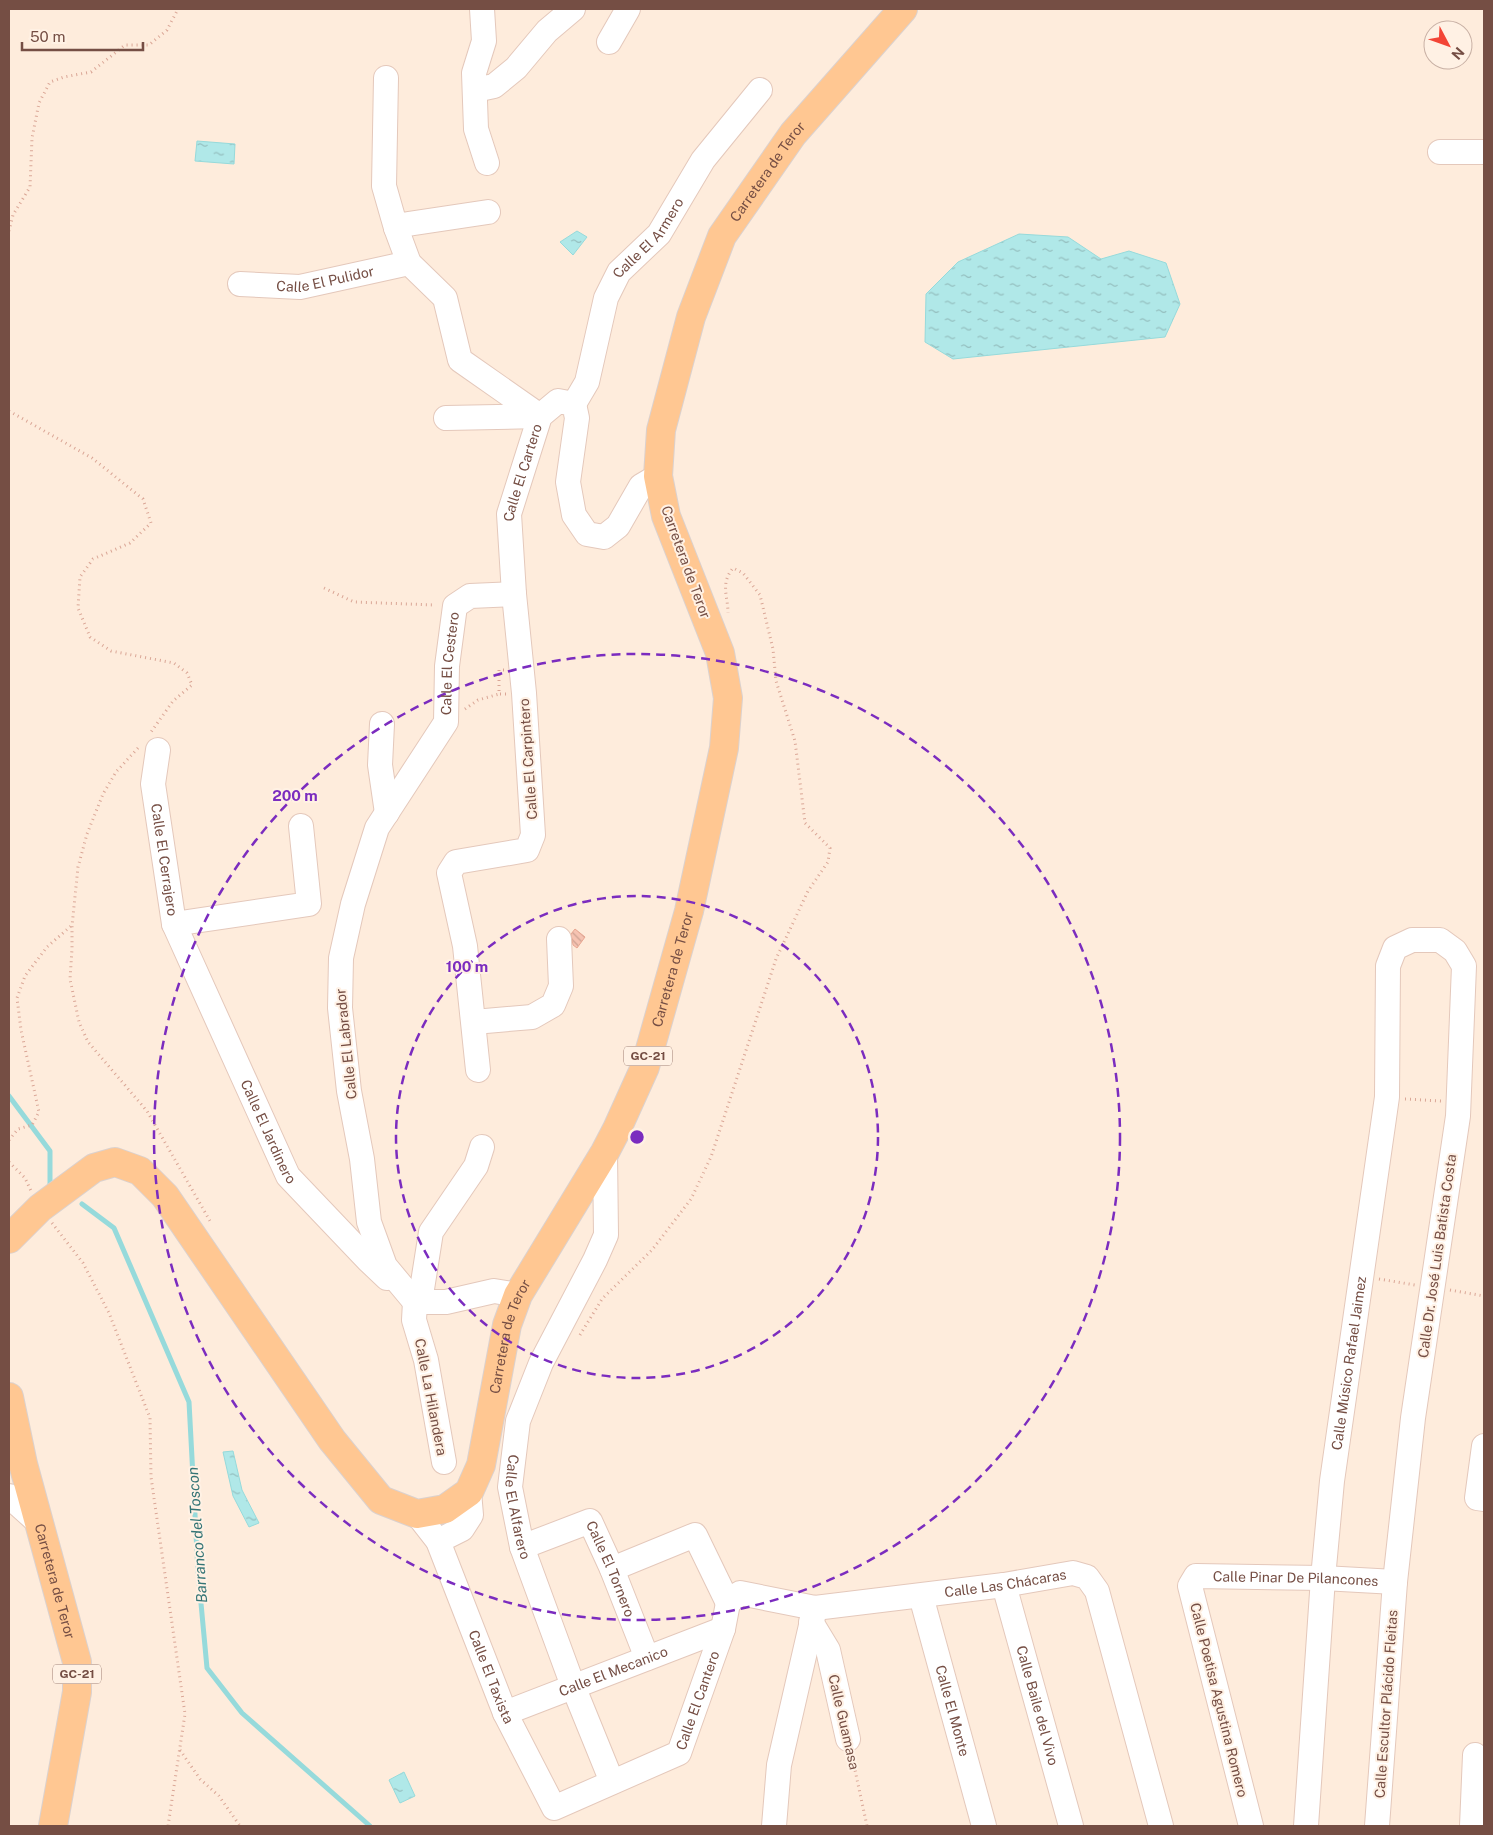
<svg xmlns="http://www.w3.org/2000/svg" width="1493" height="1835" viewBox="0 0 1493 1835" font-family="'Public Sans',sans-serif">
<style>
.water{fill:url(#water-ripples);stroke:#96dadb}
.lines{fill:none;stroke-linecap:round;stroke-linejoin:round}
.stream{stroke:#96dadb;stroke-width:5}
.building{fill:url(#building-back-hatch);stroke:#e9a691}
.minor-casing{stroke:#e4c8bb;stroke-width:26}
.major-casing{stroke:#dbd1ce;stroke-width:30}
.path{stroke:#daa696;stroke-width:3;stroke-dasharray:1 4;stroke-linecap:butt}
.minor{stroke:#fff;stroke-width:24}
.major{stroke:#ffc792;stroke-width:28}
.ring{fill:none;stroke:#7b2cbf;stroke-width:2.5;stroke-dasharray:9 6}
.labels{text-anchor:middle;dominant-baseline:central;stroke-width:4;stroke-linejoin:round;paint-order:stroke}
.shield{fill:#fff1e4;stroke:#9e7f74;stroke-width:1}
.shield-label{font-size:12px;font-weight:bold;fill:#754e44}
.street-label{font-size:14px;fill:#754e44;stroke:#fff1e4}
.water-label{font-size:15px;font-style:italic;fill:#347475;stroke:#fff1e4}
.centre{fill:#7b2cbf;stroke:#fff1e4;stroke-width:2.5}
.ring-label{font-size:15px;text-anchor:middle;font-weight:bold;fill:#7b2cbf;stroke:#fff1e4;stroke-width:4;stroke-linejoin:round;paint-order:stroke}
</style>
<defs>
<pattern id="water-ripples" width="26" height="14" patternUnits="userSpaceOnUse" patternTransform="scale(1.25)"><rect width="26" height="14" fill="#b0e8e8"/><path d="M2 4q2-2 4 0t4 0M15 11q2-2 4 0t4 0" fill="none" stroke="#94bebe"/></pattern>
<pattern id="building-back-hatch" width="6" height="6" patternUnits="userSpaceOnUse" patternTransform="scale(1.25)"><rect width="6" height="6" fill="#f6c3b2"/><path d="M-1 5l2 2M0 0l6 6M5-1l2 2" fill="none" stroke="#cca192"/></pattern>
</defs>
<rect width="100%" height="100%" fill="#feecdc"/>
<g class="water">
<path d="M197 141 235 144 234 164 195 161Z"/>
<path d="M577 231 587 237 573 255 560 242Z"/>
<path d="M1019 234 1068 237 1101 259 1129 251 1166 263 1180 304 1165 337 953 359 925 342 926 294 958 262Z"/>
<path d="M233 1451 242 1490 259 1523 249 1527 233 1496 223 1452Z"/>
<path d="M404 1772 415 1796 400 1803 389 1780Z"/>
</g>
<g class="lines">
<g class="stream">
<path d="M9 1096 50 1151V1184"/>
<path d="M82 1204 114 1228 189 1402 198 1571 207 1668 242 1713 370 1826"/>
</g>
</g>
<path class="building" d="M575 929 585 937 577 948 573 945 571 934Z"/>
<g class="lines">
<g class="minor-casing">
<g id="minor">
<path d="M482 9 484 41 474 73 476 129 487 163"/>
<path d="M609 42 628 9"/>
<path d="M386 78 384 186 396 228 409 263 445 298 460 360 540 416"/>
<path d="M475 90 494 86 516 68 547 31 573 9"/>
<path d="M1440 152H1484"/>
<path d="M396 228 408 224 488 212"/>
<path id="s1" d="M240 284 300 287 409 263"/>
<path id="s2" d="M574 404 587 382 606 298 619 272 659 234 703 160 760 90"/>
<path d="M446 418 540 416"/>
<path d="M382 724 380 765 387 813"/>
<path id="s3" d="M158 750 153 784 174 924 288 1176 368 1260 387 1278"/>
<path d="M174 924 309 904 301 826"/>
<path d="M474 1022 532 1017 553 1005 561 986 559 939"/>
<path id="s4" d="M478 1070 465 946 449 873 456 862 527 850 533 835 524 693 514 594 509 514 540 416 558 401 574 404 577 418 568 482 574 515 587 534 604 537 618 526 641 486 658 476"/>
<path id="s5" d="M605 1152 606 1235 595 1260 541 1363 518 1421 510 1487 522 1547 573 1686 612 1782"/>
<path id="s6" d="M415 1302 385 1266 369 1222 362 1159 349 1091 340 1008 341 958 353 904 377 828 446 722 447 666 455 606 470 596 514 594"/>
<path d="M415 1302H446L494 1291 518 1295"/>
<path d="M1484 1446 1477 1498 1484 1499"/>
<path d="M444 1462 426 1360 414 1320 415 1302 422 1289 431 1232 476 1166 482 1147"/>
<path d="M9 1496 40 1524"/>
<path id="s7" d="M417 1514 438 1541 505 1713 554 1808 679 1753 723 1629 728 1603"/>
<path d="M438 1541 462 1529 471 1515 469 1492"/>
<path id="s8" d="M522 1547 590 1521 612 1569 647 1658"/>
<path d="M612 1569 695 1535 728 1603"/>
<path id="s9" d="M1004 1585 1071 1826"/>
<path id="s10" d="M921 1596 984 1826"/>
<path id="s11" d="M728 1603 740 1593 815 1608 1004 1585 1073 1573 1087 1577 1097 1591 1161 1826"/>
<path d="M811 1622 828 1650 848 1739"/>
<path id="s12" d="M505 1713 723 1629"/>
<path d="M774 1826 779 1765 815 1608"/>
<path id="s13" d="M1251 1826 1190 1586 1196 1576 1323 1578 1395 1582"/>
<path id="s14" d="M1306 1826 1323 1578 1332 1481 1387 1097 1388 966 1395 948 1412 940H1440L1455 951 1464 966 1458 1116 1413 1418 1395 1582 1377 1826"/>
<path d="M1472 1826 1475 1755"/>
</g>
</g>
<g class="major-casing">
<g id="major">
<path id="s15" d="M9 1239 40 1208 94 1168 115 1162 140 1171 165 1196 332 1440 381 1500 417 1514 445 1509 469 1492 481 1465 507 1325 518 1295 605 1152 617 1129 645 1067 689 911 724 748 728 698 720 653 666 516 658 476 661 430 691 317 722 236 793 134 903 9"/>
<path id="s16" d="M9 1397 23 1464 77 1662V1692L53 1826"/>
</g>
</g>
<g class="path">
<path d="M9 231 13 215 30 187 32 138 39 103 50 82 64 77 91 72 125 45H149L167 30 178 9"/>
<path d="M9 411 92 458 143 499 151 523 130 543 93 559 80 577 78 608 90 637 111 651 174 663 187 673 192 685 173 701 151 732"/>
<path d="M324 588 354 602 435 605"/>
<path d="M504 670H499V694H506"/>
<path d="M465 709 478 700 499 694"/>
<path d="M138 748 116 772 103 794 87 834 78 867 72 926V949L70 979 79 1022 88 1042 147 1111 210 1221"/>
<path d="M1405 1099 1441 1101"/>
<path d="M9 1140 18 1129 32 1125 39 1112 21 1030 17 998 25 976 47 947 71 926"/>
<path d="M9 1162 25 1178 31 1191"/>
<path d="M52 1223 83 1263 109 1313 150 1418 151 1477 185 1714 168 1826"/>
<path d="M1379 1279 1415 1285"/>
<path d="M1450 1290 1484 1296"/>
<path d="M580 1335 602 1299 652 1250 691 1199 711 1157 776 959 808 891 828 862 830 848 805 823 795 741 776 681 773 649 760 595 743 573 733 568C720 584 728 596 728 613"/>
<path d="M180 1750 200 1779 219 1796 240 1826"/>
<path d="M852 1756 867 1826"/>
</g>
<use href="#minor" class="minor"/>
<use href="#major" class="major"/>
</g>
<g class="ring">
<circle cx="637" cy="1137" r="241"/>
<circle cx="637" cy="1137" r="483"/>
</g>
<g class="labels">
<g class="shield">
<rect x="624" y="1046.5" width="48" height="19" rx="4"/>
<rect x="53" y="1664.5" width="48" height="19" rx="4"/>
</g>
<g class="shield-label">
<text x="648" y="1056">GC-21</text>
<text x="77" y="1674">GC-21</text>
</g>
<g class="street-label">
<text stroke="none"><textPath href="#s15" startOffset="2071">Carretera de Teror</textPath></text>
<text stroke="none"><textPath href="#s2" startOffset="186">Calle El Armero</textPath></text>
<text stroke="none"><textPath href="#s1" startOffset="86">Calle El Pulidor</textPath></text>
<text stroke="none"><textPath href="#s4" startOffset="666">Calle El Cartero</textPath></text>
<text transform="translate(686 562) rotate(70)">Carretera de Teror</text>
<text stroke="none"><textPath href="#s6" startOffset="680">Calle El Cestero</textPath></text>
<text transform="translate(528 759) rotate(-94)">Calle El Carpintero</text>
<text stroke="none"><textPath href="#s3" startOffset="111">Calle El Cerrajero</textPath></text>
<text stroke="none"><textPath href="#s15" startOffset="1231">Carretera de Teror</textPath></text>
<text transform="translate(346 1044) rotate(-96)">Calle El Labrador</text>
<text stroke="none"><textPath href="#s3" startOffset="404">Calle El Jardinero</textPath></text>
<text transform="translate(1437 1256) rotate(-82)">Calle Dr. José Luis Batista Costa</text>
<text stroke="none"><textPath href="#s15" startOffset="826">Carretera de Teror</textPath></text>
<text stroke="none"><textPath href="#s14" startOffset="465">Calle Músico Rafael Jaimez</textPath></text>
<text transform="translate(431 1397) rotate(79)">Calle La Hilandera</text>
<text stroke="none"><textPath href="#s5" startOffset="376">Calle El Alfarero</textPath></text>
<text stroke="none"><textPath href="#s8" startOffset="125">Calle El Tornero</textPath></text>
<text stroke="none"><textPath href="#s13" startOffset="359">Calle Pinar De Pilancones</textPath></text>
<text stroke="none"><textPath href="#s16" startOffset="190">Carretera de Teror</textPath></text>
<text stroke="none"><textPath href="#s11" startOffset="284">Calle Las Chácaras</textPath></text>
<text stroke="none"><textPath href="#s12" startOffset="116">Calle El Mecanico</textPath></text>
<text stroke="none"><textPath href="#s7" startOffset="180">Calle El Taxista</textPath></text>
<text stroke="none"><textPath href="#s7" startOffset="518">Calle El Cantero</textPath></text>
<text transform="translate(1219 1700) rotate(76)">Calle Poetisa Agustina Romero</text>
<text transform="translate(1386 1704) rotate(-86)">Calle Escultor Plácido Fleitas</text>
<text stroke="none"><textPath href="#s9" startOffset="125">Calle Baile del Vivo</textPath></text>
<text stroke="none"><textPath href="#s10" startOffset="119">Calle El Monte</textPath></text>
<text transform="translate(844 1722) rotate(77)">Calle Guamasa</text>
</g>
<g class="water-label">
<text transform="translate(197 1535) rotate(-94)">Barranco del Toscon</text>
</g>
</g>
<circle cx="637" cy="1137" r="8" class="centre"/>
<g class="ring-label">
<text x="295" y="801">200 m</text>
<text x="467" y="972">100 m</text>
</g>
<rect width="1493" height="1835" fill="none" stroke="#754e44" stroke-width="20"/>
<g transform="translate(1448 45) rotate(131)"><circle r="24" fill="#fff1e4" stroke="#c8b0a4"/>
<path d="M0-4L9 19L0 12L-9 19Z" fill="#f34536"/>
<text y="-8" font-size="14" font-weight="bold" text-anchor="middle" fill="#754e44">N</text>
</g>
<path d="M22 42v8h121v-8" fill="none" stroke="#754e44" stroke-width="2.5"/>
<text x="30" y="42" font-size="15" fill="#754e44" stroke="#fff1e4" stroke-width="4" paint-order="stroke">50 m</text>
</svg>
